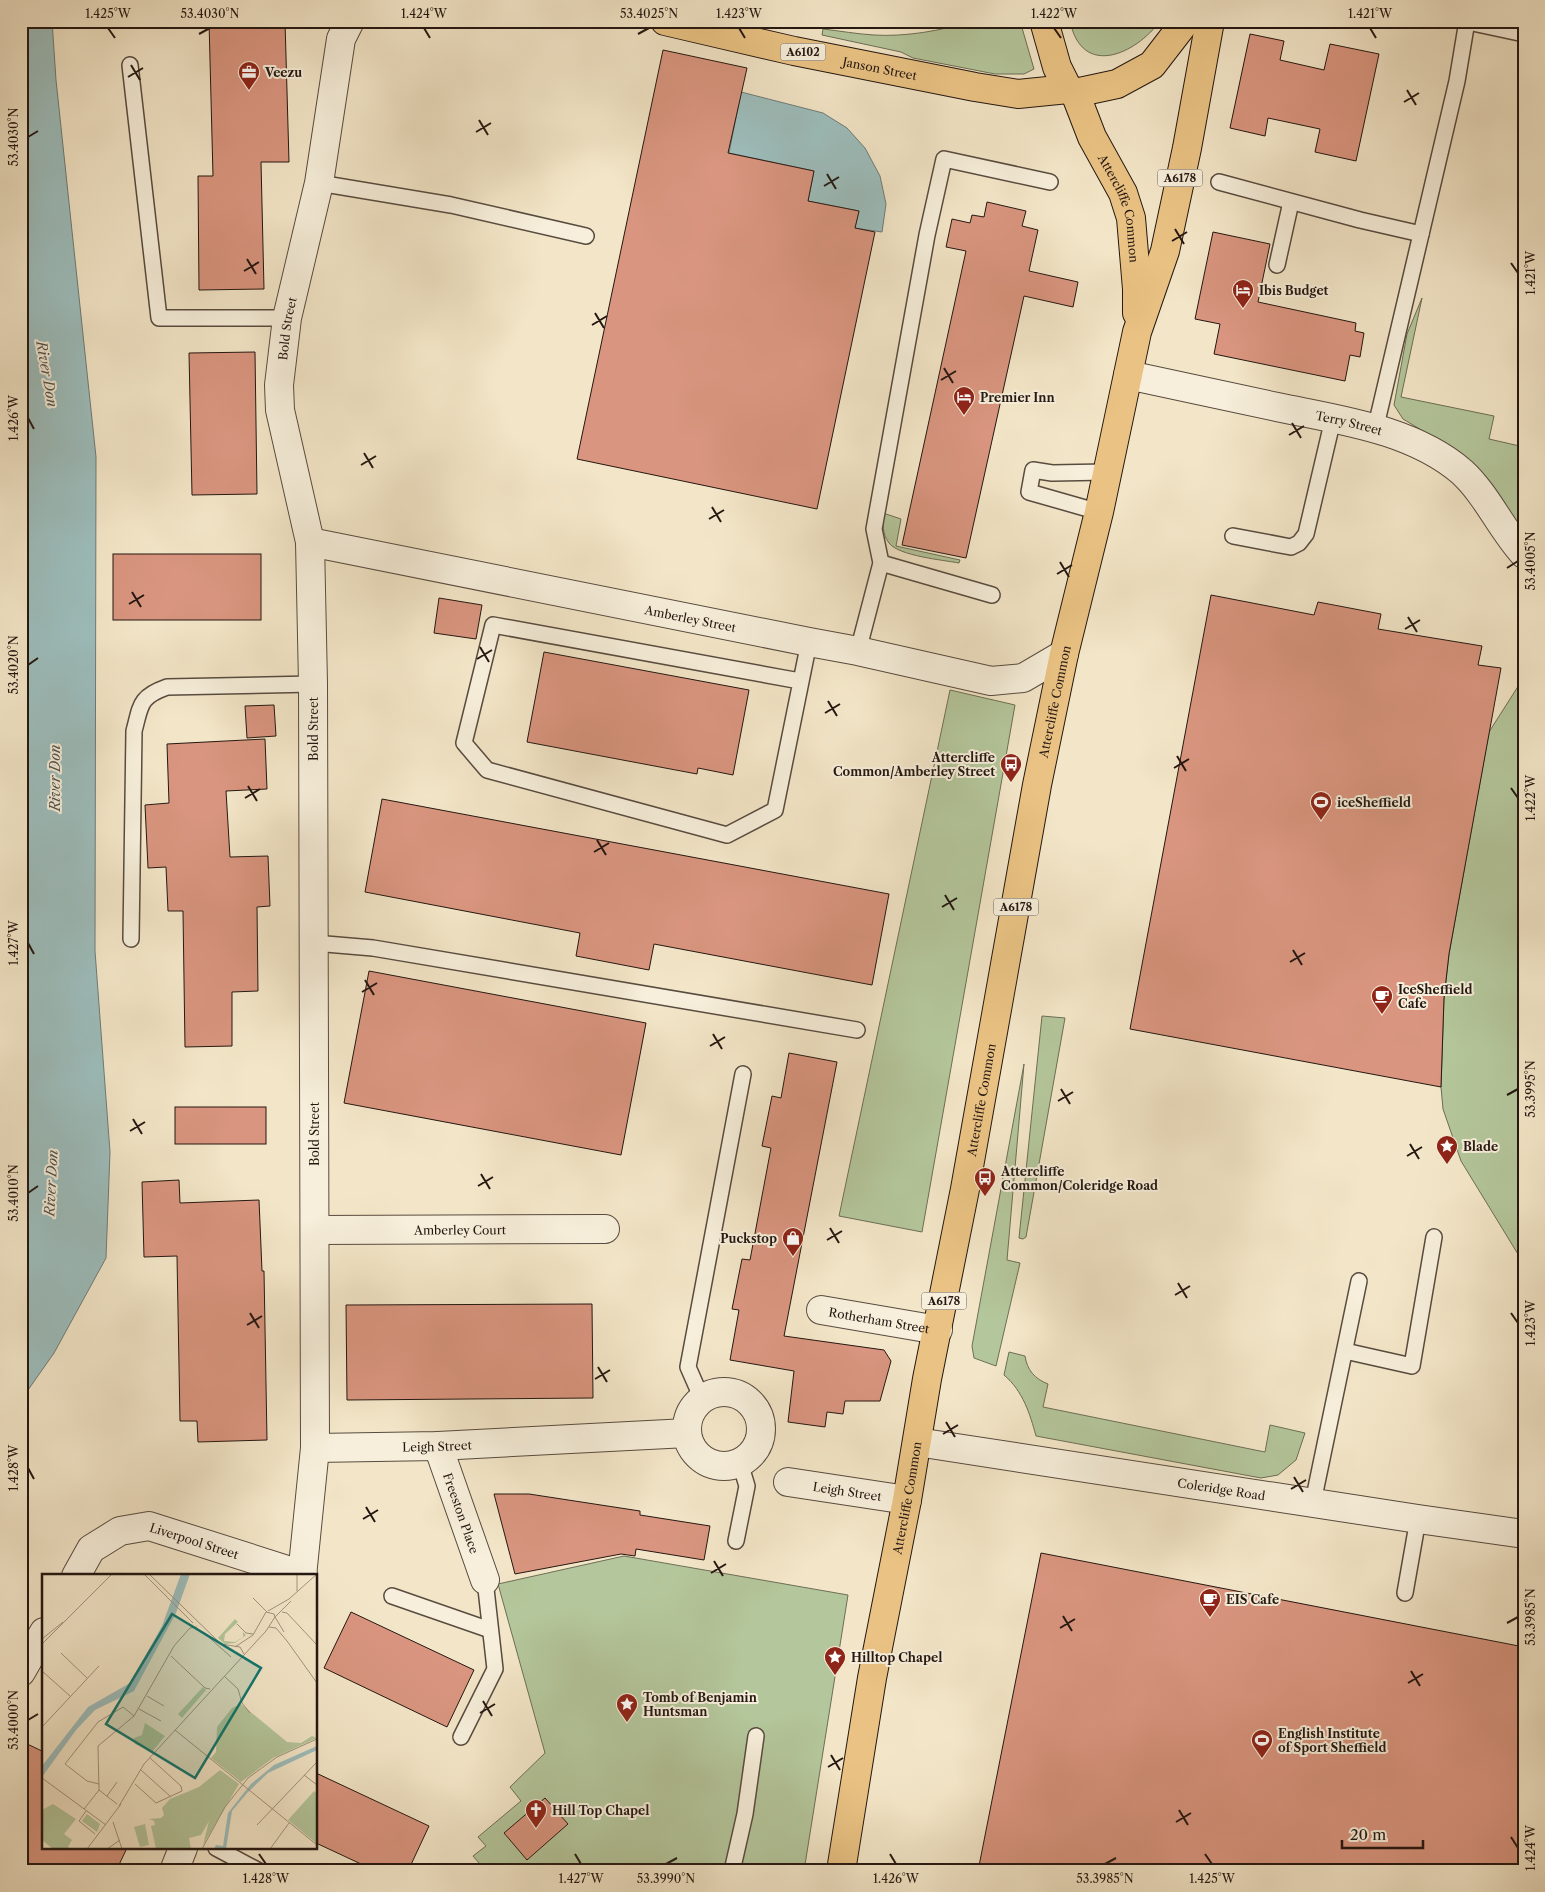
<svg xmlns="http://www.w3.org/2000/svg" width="1545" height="1892" viewBox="0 0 1545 1892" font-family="'Libre Caslon Text',serif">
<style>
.green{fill:#b4c69b;stroke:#6c6e56}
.water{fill:#9dbebd;stroke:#6d7b78}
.building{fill:#d9957f;stroke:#241711}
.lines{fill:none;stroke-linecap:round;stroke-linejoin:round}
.service-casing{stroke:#584b3f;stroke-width:18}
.minor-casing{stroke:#584b3f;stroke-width:30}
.primary-casing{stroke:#241711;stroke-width:30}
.service{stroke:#f7efdb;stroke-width:15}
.minor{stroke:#f7efdb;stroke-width:28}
.primary{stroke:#eac384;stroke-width:28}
.ticks{fill:none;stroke:#241711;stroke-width:2}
.labels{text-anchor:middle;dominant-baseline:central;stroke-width:4;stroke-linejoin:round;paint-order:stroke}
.shield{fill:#f7efdb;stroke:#63584e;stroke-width:1}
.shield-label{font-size:11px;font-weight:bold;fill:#241711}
.street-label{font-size:12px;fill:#241711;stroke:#f7efdb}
.poi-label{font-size:12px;font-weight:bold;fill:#241711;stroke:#f7efdb;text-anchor:start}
.water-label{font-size:14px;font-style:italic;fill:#4e514d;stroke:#f7efdb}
.inset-road{fill:none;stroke:#a0937f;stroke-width:1}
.view{fill:#0f766e;fill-opacity:0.15;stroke:#0f766e;stroke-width:2.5}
.inset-edge{fill:none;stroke:#241711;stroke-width:2.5}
.neatline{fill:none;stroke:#241711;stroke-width:2}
.ticks-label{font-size:12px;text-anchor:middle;fill:#241711}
</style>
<rect width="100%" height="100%" fill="#f3e6c8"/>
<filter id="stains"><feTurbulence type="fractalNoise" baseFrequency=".004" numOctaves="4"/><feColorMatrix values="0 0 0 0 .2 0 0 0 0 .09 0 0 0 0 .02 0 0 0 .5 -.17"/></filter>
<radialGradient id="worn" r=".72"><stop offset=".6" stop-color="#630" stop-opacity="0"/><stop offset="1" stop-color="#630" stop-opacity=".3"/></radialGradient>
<g class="green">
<path d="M970 21H1020L1034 69 1024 74H995L913 58 901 52 822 35 823 29C840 31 857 34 874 35 903 37 943 31 970 21Z"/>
<path d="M1070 21H1160C1136 54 1082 79 1070 21Z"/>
<path d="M1422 298 1401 397 1494 416 1489 439 1524 447V534L1453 449 1403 419 1394 405 1407 334Z"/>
<path d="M883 513 901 519 896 546 960 560 959 563C943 560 899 556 889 543 882 534 883 524 883 513Z"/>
<path d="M1524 677V1264L1461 1161 1443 1109 1441 1087 1444 998 1449 954 1489 732Z"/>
<path d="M950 690 1015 705 922 1232 839 1216Z"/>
<path d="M1042 1016 1065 1018 1026 1237 1023 1239 1019 1238Z"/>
<path d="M1024 1064 1007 1260 1020 1263 996 1366 974 1358 972 1346Z"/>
<path d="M1009 1352 1025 1356C1027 1370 1035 1379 1048 1384L1043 1407 1265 1452 1270 1425 1305 1433 1296 1460 1278 1475 1261 1478 1036 1436C1030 1414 1023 1391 1004 1375Z"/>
<path d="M624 1556 848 1595 804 1871H486L473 1856 486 1846 478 1837 521 1801 510 1787 545 1753 498 1584Z"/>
</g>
<g class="water">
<path d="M21 21H52L56 80 96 457 95 951 110 1152 106 1258 54 1353 21 1400Z"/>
<path d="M741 92 823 113 847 128 865 148 880 176 886 204 882 232 855 228 859 211 808 201 814 171 729 153Z"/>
</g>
<g class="building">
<path d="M209 21H285L289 162H261L264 289 199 290 198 176H213Z"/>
<path d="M1250 34 1284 41 1280 60 1324 70 1330 44 1379 54 1356 161 1315 152 1320 129 1268 118 1265 136 1230 128Z"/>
<path d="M663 50 747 68 728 153 814 171 808 201 859 211 855 228 875 232 817 509 577 459Z"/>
<path d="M987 202 1026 211 1022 226 1038 230 1029 271 1078 282 1073 307 1024 296 966 558 902 545 966 251 946 247 952 219 970 223 972 215 984 217Z"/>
<path d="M1213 232 1270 244 1258 302 1356 323 1355 331 1364 333 1360 357 1350 355 1345 381 1214 354 1220 324 1195 319Z"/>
<path d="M255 352 257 494 192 495 189 353Z"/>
<rect x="113" y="554" width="148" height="66"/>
<path d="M1211 595 1314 615 1318 602 1381 614 1378 629 1482 646 1478 665 1501 668 1449 954 1444 998 1441 1087 1130 1029Z"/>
<path d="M439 598 482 605 476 639 434 633Z"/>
<path d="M544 652 749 690 733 775 698 768 697 774 527 742Z"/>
<path d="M274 705 276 736 247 738 245 706Z"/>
<path d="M265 739 267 789 226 791 230 857 268 856 270 906 257 907 258 991 232 992V1046L185 1047 183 911H168L166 867 148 868 145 805 169 803 167 744Z"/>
<path d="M382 799 889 894 872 985 654 944 649 970 576 956 580 933 365 892Z"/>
<path d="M369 971 646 1023 621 1155 344 1103Z"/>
<path d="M789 1053 837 1062 784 1336 884 1350 891 1361 880 1401H845L843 1414 827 1412 825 1427 788 1422 794 1371 730 1360 739 1310 732 1309 742 1259 750 1260 771 1148 762 1146 772 1096 781 1098Z"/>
<rect x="175" y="1107" width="91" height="37"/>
<path d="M179 1180 180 1203 259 1200 262 1271H264L267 1440 198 1442 197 1421H180L177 1256 144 1257 142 1182Z"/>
<path d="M592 1304 593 1398 347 1400 346 1305Z"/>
<path d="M494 1494H529L640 1511V1515L710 1526 704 1560 636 1549 635 1556 621 1554 515 1574Z"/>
<path d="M1041 1553 1524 1647V1871H978Z"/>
<path d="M351 1612 474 1670 447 1727 324 1668Z"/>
<path d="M21 1741 44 1752V1848H127L116 1871H21Z"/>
<path d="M316 1773 429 1826 408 1871H376L316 1843Z"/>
<path d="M545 1798 568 1824 527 1860 504 1833Z"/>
</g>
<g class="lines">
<g class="service-casing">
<g id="service">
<path d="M1468 22 1524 34"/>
<path d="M130 65 159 318H287"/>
<path d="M1219 182 1360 220 1421 234"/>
<path d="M319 183 451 205 586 236"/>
<path d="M1277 265 1291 202"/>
<path d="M1375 430 1457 81 1467 21"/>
<path d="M1099 512 1029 492 1033 470 1052 473 1106 472"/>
<path d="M1233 536 1291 547 1299 543 1306 534 1333 419"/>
<path d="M881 563 992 595"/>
<path d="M858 651 881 563 874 529 927 235 944 159 1050 182"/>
<path d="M800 681 493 625 464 743 487 770 727 835 775 810 809 642"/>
<path d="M131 939 134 731C141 705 139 697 167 687L313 684"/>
<path d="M314 943 373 948 857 1030"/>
<path d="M1345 1351 1412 1366 1434 1237"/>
<path d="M702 1399 688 1367 743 1074"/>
<path d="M1313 1502 1359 1281"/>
<path d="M736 1541 747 1486 740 1463"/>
<path d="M1405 1593 1418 1519"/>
<path d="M392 1596 490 1630"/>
<path d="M461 1737 495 1669 485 1580"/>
<path d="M216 1848 259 1871"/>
<path d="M732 1871 745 1814 756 1736"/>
</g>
</g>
<g class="minor-casing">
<g id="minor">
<path id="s1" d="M1128 375C1178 386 1227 396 1277 407 1339 420 1412 429 1462 472 1487 495 1501 529 1524 554"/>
<path id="s2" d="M310 542 809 642 858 651 991 681 1023 678 1064 654"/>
<path id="s3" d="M315 1230 605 1229"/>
<path id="s4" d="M821 1310 938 1330"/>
<circle cx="724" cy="1429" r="37"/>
<path id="s5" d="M917 1442 1418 1519 1524 1534"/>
<path id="s6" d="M438 1446 485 1580"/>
<path id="s7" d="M315 1448 438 1446 687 1433"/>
<path id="s8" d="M788 1482 907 1500"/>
<path id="s9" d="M76 1576 91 1549 120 1531 149 1526 303 1575"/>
<path id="s10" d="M302 1576 315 1448 313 684 310 542 280 410 279 385 287 318 319 183 341 39 350 21"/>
<path d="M21 1672 44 1632"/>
<path d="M174 1871 183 1848"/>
</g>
</g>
<g class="primary-casing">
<g id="primary">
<path id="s11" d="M665 21 794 51 975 87 1018 94 1068 89"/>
<path d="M1044 21 1057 67 1068 89 1075 93 1117 84 1152 65 1186 21"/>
<path id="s12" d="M1075 93 1092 137 1123 193 1131 218 1137 289V313"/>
<path id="s13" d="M841 1871 872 1678 907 1500 927 1379 965 1189 1037 785 1064 654 1099 512 1137 332 1165 251 1187 148 1210 21"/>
</g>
</g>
<use href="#service" class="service"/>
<use href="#minor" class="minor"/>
<use href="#primary" class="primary"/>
</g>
<path class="ticks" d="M108 28 115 38M424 28 430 38M739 28 745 38M1054 28 1061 38M1370 28 1376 38M199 34 210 28M638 34 649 28M131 65 140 80M128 77 143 68M1407 90 1416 105M1404 102 1419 93M479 120 488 135M476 132 491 123M28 137 38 131M827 174 836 189M824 186 839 177M1175 229 1184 244M1172 241 1187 232M247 259 256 274M1511 263 1518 273M244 271 259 262M595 313 604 328M592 325 607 316M944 368 953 383M941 380 956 371M28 418 34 429M1292 423 1301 438M1289 435 1304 426M364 453 373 468M361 465 376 456M712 507 721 522M709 519 724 510M1060 562 1069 577M1507 568 1518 561M1057 574 1072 565M132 592 141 607M129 604 144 595M1408 617 1417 632M1405 629 1420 620M480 647 489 662M477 659 492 650M28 665 38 658M828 701 837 716M825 713 840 704M1177 756 1186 771M1174 768 1189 759M248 786 257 801M1511 788 1518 798M245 798 260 789M597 840 606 855M594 852 609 843M945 895 954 910M942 907 957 898M28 943 34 954M1293 950 1302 965M1290 962 1305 953M365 980 374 995M362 992 377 983M713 1034 722 1049M710 1046 725 1037M1061 1089 1070 1104M1507 1095 1518 1089M1058 1101 1073 1092M133 1119 142 1134M130 1131 145 1122M1410 1144 1419 1159M1407 1156 1422 1147M481 1174 490 1189M478 1186 493 1177M28 1193 38 1186M830 1228 839 1243M827 1240 842 1231M1178 1283 1187 1298M1175 1295 1190 1286M250 1313 259 1328M1511 1313 1518 1323M247 1325 262 1316M598 1367 607 1382M595 1379 610 1370M946 1422 955 1437M943 1434 958 1425M28 1468 34 1479M1294 1477 1303 1492M1291 1489 1306 1480M366 1507 375 1522M363 1519 378 1510M714 1561 723 1576M711 1573 726 1564M1063 1616 1072 1631M1507 1623 1518 1617M1060 1628 1075 1619M1411 1671 1420 1686M1408 1683 1423 1674M483 1701 492 1716M480 1713 495 1704M28 1720 38 1714M831 1755 840 1770M828 1767 843 1758M1179 1810 1188 1825M1176 1822 1191 1813M1511 1837 1518 1848M259 1854 266 1864M575 1854 581 1864M890 1854 896 1864M1205 1854 1212 1864M666 1864 677 1858M1105 1864 1116 1858"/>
<defs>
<g id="office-pin" transform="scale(1.125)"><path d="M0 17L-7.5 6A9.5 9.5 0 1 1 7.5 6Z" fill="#8f2418" stroke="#f7efdb"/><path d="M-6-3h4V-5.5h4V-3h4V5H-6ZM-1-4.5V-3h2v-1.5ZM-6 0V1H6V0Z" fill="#fff"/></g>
<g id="hotel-pin" transform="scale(1.125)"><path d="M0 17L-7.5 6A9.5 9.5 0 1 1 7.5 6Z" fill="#8f2418" stroke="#f7efdb"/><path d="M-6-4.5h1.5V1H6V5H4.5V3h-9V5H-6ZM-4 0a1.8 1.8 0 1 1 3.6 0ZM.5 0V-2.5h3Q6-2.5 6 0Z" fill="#fff"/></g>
<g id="bus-pin" transform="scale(1.125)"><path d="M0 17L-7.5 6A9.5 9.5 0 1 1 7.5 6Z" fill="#8f2418" stroke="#f7efdb"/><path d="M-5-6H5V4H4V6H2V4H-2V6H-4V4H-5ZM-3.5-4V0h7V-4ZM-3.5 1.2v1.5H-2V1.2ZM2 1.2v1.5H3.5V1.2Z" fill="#fff"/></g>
<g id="stadium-pin" transform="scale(1.125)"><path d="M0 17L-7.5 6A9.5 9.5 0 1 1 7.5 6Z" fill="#8f2418" stroke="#f7efdb"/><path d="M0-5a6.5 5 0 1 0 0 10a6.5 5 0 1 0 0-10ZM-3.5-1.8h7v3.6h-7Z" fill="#fff"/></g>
<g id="cafe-pin" transform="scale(1.125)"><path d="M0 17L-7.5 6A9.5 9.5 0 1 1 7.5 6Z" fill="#8f2418" stroke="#f7efdb"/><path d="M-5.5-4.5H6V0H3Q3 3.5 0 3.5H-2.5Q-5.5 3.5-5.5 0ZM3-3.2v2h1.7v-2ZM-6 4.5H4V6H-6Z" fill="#fff"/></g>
<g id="sight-pin" transform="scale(1.125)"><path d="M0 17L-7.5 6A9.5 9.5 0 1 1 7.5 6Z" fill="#8f2418" stroke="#f7efdb"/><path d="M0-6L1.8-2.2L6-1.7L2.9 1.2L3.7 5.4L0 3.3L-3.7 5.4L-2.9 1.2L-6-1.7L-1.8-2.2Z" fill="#fff"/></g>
<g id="shop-pin" transform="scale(1.125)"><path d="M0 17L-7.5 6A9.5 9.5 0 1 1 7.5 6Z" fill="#8f2418" stroke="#f7efdb"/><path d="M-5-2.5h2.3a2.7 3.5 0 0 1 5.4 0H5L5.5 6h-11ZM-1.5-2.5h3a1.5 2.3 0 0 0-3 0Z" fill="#fff"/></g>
<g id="church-pin" transform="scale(1.125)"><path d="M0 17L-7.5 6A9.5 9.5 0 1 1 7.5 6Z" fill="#8f2418" stroke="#f7efdb"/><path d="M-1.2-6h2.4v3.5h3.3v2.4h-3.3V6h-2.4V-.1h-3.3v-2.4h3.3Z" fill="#fff"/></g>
</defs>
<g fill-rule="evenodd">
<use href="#office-pin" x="249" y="72"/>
<use href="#hotel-pin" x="1243" y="290"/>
<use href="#hotel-pin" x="964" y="397"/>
<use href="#bus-pin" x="1011" y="764"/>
<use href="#stadium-pin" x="1321" y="802"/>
<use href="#cafe-pin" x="1382" y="996"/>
<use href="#sight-pin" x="1447" y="1146"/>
<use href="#bus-pin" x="985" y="1178"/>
<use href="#shop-pin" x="793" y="1238"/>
<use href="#cafe-pin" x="1210" y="1599"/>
<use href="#sight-pin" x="835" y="1657"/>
<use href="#sight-pin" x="627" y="1704"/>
<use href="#stadium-pin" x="1262" y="1740"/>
<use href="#church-pin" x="536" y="1810"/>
</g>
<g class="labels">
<g class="shield">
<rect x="780.5" y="43.5" width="45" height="17" rx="4"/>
<rect x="1157.5" y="169.5" width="45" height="17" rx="4"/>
<rect x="993.5" y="898.5" width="45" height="17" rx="4"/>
<rect x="921.5" y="1292.5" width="45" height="17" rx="4"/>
</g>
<g class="shield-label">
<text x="803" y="52">A6102</text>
<text x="1180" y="178">A6178</text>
<text x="1016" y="907">A6178</text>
<text x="944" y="1301">A6178</text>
</g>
<g class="street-label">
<text stroke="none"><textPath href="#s11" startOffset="220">Janson Street</textPath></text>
<text stroke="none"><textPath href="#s12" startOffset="125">Attercliffe Common</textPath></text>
<text stroke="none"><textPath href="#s10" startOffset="1252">Bold Street</textPath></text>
<text stroke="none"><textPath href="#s1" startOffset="226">Terry Street</textPath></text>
<text stroke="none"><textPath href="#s2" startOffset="388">Amberley Street</textPath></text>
<text stroke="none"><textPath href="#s13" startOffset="1189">Attercliffe Common</textPath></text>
<text transform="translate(313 729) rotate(-90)">Bold Street</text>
<text stroke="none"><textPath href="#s13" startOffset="784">Attercliffe Common</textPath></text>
<text transform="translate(314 1134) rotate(-90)">Bold Street</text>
<text stroke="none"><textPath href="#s3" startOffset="145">Amberley Court</textPath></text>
<text stroke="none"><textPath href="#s4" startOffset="59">Rotherham Street</textPath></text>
<text stroke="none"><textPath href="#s7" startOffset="122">Leigh Street</textPath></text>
<text stroke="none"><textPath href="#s5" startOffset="308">Coleridge Road</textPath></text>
<text stroke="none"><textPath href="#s8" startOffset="60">Leigh Street</textPath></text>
<text stroke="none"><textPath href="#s13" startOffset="379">Attercliffe Common</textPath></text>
<text stroke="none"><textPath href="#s6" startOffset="71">Freeston Place</textPath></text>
<text stroke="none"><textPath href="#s9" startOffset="142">Liverpool Street</textPath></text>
</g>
<g class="poi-label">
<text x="265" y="72">Veezu</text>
<text x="1259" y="290">Ibis Budget</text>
<text x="980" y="397">Premier Inn</text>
<text x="995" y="757" text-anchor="end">Attercliffe<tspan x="995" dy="14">Common/Amberley Street</tspan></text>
<text x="1337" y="802">iceSheffield</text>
<text x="1398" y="989">IceSheffield<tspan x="1398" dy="14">Cafe</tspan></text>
<text x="1463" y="1146">Blade</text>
<text x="1001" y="1171">Attercliffe<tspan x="1001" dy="14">Common/Coleridge Road</tspan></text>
<text x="777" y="1238" text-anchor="end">Puckstop</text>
<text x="1226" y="1599">EIS Cafe</text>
<text x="851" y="1657">Hilltop Chapel</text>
<text x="643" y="1697">Tomb of Benjamin<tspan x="643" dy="14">Huntsman</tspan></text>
<text x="1278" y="1733">English Institute<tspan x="1278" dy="14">of Sport Sheffield</tspan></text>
<text x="552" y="1810">Hill Top Chapel</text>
</g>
<g class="water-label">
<text transform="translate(47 374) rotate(80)">River Don</text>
<text transform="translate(55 778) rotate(-90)">River Don</text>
<text transform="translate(51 1183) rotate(-87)">River Don</text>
</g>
</g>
<g transform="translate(42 1574)">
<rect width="275" height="275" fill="#f3e6c8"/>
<path d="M193 45 196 48 183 60 182 67 193 68 201 63V58L204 61 193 69 183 70 176 64ZM161 113 164 116 140 144 136 140ZM199 130 245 168 259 169 270 162 275 164 231 184 199 208 169 184 174 178 175 153 190 134ZM103 149 123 162 110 178 93 170 92 164 100 161ZM178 196 197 210 161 271 167 247 159 261 147 264 149 275H114L109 252 113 251 112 247 107 245 119 244 122 241 120 234 128 225 157 213ZM272 217 275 219 274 269 246 246ZM11 230 34 245 22 260 30 266 26 273 29 275H11L0 266V236ZM45 240 58 250 55 258 40 247ZM103 250 107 271 98 273 92 253Z" fill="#b4c69b"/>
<path d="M139 0H148L134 39 92 117 53 136 34 156 0 203V192L46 133 88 109 120 52ZM275 172V176L226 199 205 219 190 237 184 275H172L174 271 181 272 186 239 209 210 232 191Z" fill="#9dbebd"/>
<path class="inset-road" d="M102 0 151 49M107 0 179 70 198 73 202 80M255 0V17M211 24 225 38M226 37 247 25 275 0M240 38 245 39 275 71M233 43 249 27M233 43 242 58M195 50 204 59 211 60M227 53 234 54 245 67 275 109M161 58 189 83M0 65 21 48M0 70 70 0M19 79 45 104M129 82 163 114 168 115M0 97 28 122M182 102 196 115 200 129 208 139M105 122 122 132M97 135 119 147M0 153 57 92M133 156 275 271M99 196 129 223M262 201 275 211M0 204 64 251M57 210 45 207 23 190 56 148 81 133 92 142M93 210 114 229 140 217 139 212 108 184M57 216 75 230M65 222 75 208M77 232 102 190 224 57 233 43 232 40 224 38 211 61 193 73M42 235 57 216 56 172 92 142 132 72 148 54 155 53M44 237 37 247 53 260M71 248 80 275M215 251 275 188M45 275 79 230M65 275 78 266M160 275 183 233 206 204 235 183 275 165M228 275 247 249"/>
<path class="view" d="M130 40 219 94 153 204 64 150Z"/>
<rect width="275" height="275" class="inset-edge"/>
</g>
<rect width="1545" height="1892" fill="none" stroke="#f3e6c8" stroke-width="55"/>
<path d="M1342 1840v8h81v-8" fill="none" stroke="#241711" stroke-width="2.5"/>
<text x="1350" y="1840" font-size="15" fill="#241711" stroke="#f7efdb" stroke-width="4" paint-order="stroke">20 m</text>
<rect x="28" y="28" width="1490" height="1836" class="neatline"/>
<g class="ticks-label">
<text x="108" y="18">1.425°W</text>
<text x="210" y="18">53.4030°N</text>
<text x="424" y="18">1.424°W</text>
<text x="649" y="18">53.4025°N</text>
<text x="739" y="18">1.423°W</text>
<text x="1054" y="18">1.422°W</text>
<text x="1370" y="18">1.421°W</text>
<text transform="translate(14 137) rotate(-90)" y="4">53.4030°N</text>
<text transform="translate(1531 273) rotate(-90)" y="4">1.421°W</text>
<text transform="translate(14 418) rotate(-90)" y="4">1.426°W</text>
<text transform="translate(1531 561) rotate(-90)" y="4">53.4005°N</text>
<text transform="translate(14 665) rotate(-90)" y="4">53.4020°N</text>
<text transform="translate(1531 798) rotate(-90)" y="4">1.422°W</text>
<text transform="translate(14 943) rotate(-90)" y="4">1.427°W</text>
<text transform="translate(1531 1089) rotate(-90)" y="4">53.3995°N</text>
<text transform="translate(14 1193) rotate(-90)" y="4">53.4010°N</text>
<text transform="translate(1531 1323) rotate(-90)" y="4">1.423°W</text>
<text transform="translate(14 1468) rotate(-90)" y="4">1.428°W</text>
<text transform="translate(1531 1617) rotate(-90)" y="4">53.3985°N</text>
<text transform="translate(14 1720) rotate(-90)" y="4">53.4000°N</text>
<text transform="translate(1531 1848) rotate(-90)" y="4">1.424°W</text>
<text x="266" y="1883">1.428°W</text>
<text x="581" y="1883">1.427°W</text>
<text x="666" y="1883">53.3990°N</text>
<text x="896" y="1883">1.426°W</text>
<text x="1105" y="1883">53.3985°N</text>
<text x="1212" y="1883">1.425°W</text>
</g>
<rect width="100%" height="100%" filter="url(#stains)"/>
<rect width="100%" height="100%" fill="url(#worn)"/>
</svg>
